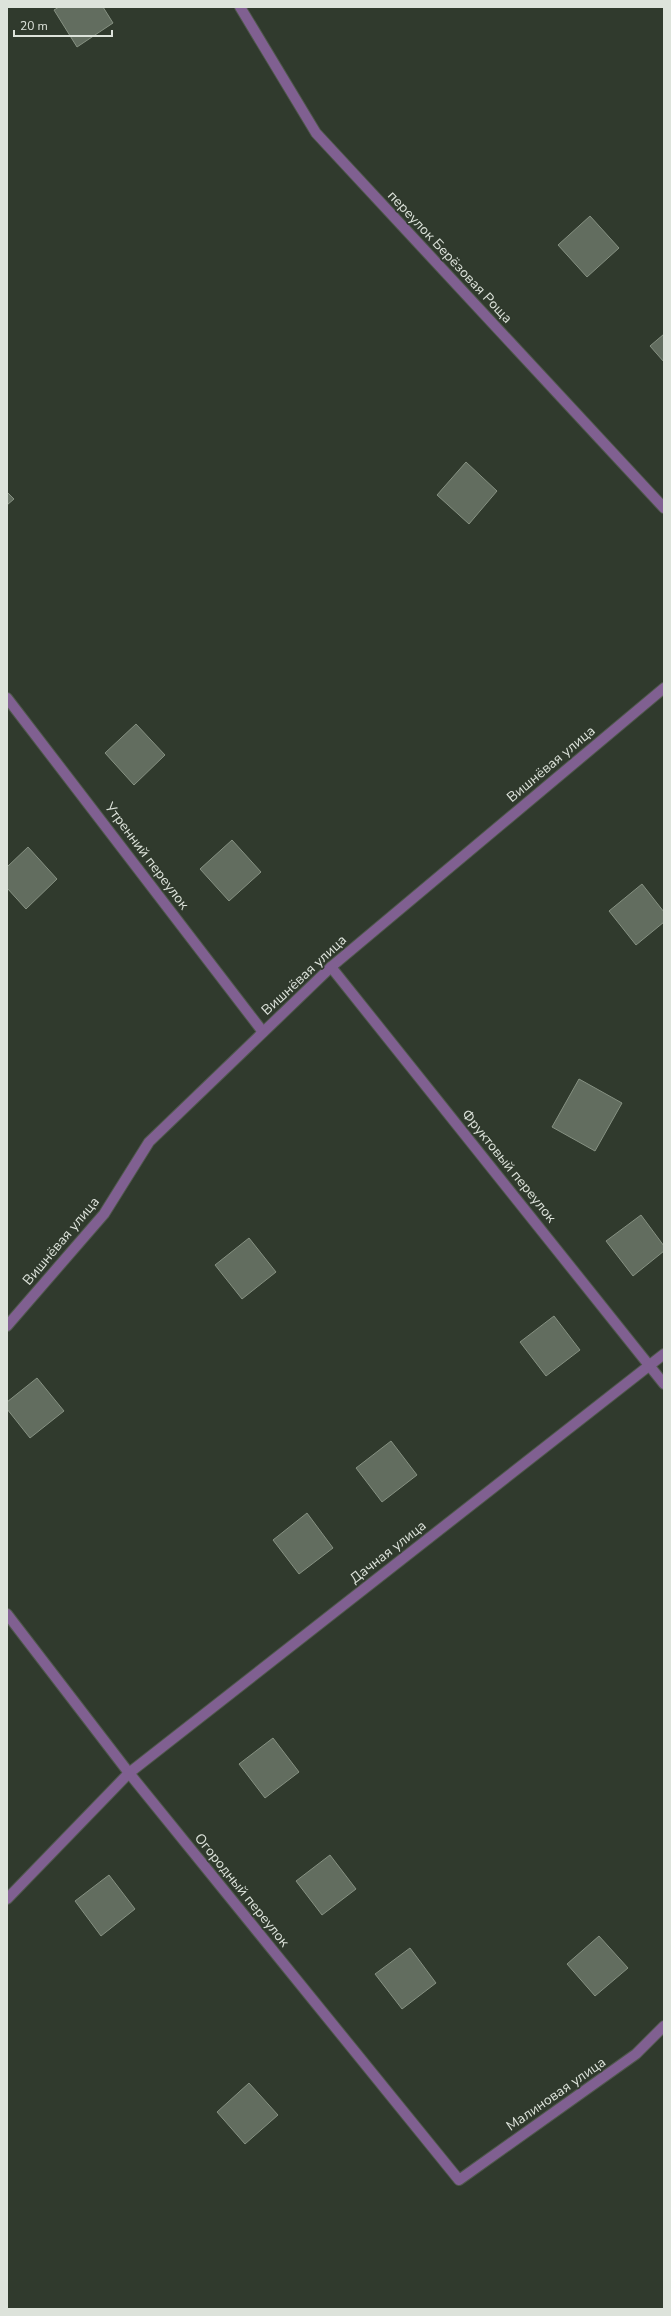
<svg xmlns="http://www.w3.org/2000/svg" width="671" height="2316" viewBox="0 0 671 2316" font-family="'Nunito Sans',sans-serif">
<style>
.building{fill:#626d5f;stroke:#869182}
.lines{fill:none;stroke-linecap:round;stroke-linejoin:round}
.minor-casing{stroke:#4f584c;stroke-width:12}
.minor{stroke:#806091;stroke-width:10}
.labels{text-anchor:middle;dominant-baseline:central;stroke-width:3.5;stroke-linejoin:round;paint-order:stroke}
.street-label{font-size:14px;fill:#dde3db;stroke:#303a2d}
</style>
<rect width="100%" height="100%" fill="#303a2d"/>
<g class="building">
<path d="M59 7H103L113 23 77 47 54 10Z"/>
<path d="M590 216 619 248 587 277 558 245Z"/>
<path d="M664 334V362L650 346Z"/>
<path d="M466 462 497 491 469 524 437 495Z"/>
<path d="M7 492 14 499 7 505Z"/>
<path d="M136 724 165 755 134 785 105 753Z"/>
<path d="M232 840 261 872 229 901 200 869Z"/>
<path d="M28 847 57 879 26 909 7 888V867Z"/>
<path d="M642 884 664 912V922L636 945 609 911Z"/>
<path d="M579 1079 622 1103 595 1151 552 1127Z"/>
<path d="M641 1215 664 1246V1251L633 1276 606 1241Z"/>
<path d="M249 1238 276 1272 242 1299 215 1265Z"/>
<path d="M554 1316 580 1350 546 1376 520 1342Z"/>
<path d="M37 1378 64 1411 30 1438 7 1409V1402Z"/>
<path d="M391 1441 417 1475 382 1502 356 1468Z"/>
<path d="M307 1513 333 1548 299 1574 273 1540Z"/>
<path d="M273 1738 299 1772 265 1798 239 1764Z"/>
<path d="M330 1855 356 1889 322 1915 296 1881Z"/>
<path d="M109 1875 135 1909 101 1936 75 1901Z"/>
<path d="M599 1936 628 1968 595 1996 567 1964Z"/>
<path d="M410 1948 436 1983 402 2009 375 1974Z"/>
<path d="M249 2083 278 2115 245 2144 217 2112Z"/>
</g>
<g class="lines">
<g class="minor-casing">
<g id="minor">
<path d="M240 7 316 133 664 508"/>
<path d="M7 698 263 1032"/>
<path d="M331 967 664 1384"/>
<path d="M7 1326 104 1214 149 1142 331 967 664 688"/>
<path d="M7 1614 129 1773 459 2180 636 2054 664 2026"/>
<path d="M7 1899 129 1773 664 1354"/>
</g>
</g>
<use href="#minor" class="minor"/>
</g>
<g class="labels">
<g class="street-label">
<text transform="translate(450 257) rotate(47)">переулок Берёзовая Роща</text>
<text transform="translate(551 764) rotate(-40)">Вишнёвая улица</text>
<text transform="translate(147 856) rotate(53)">Утренний переулок</text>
<text transform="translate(304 975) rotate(-43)">Вишнёвая улица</text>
<text transform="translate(509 1166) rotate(51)">Фруктовый переулок</text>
<text transform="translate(61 1241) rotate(-50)">Вишнёвая улица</text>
<text transform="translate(388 1552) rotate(-38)">Дачная улица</text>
<text transform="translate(242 1890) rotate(51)">Огородный переулок</text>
<text transform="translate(556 2094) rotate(-35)">Малиновая улица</text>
</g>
</g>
<rect width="671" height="2316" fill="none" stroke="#dde3db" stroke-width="16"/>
<path d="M14 30v6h98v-6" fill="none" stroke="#dde3db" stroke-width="2"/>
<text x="20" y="30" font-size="12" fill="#dde3db" stroke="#303a2d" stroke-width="3" paint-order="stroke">20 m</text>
</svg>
